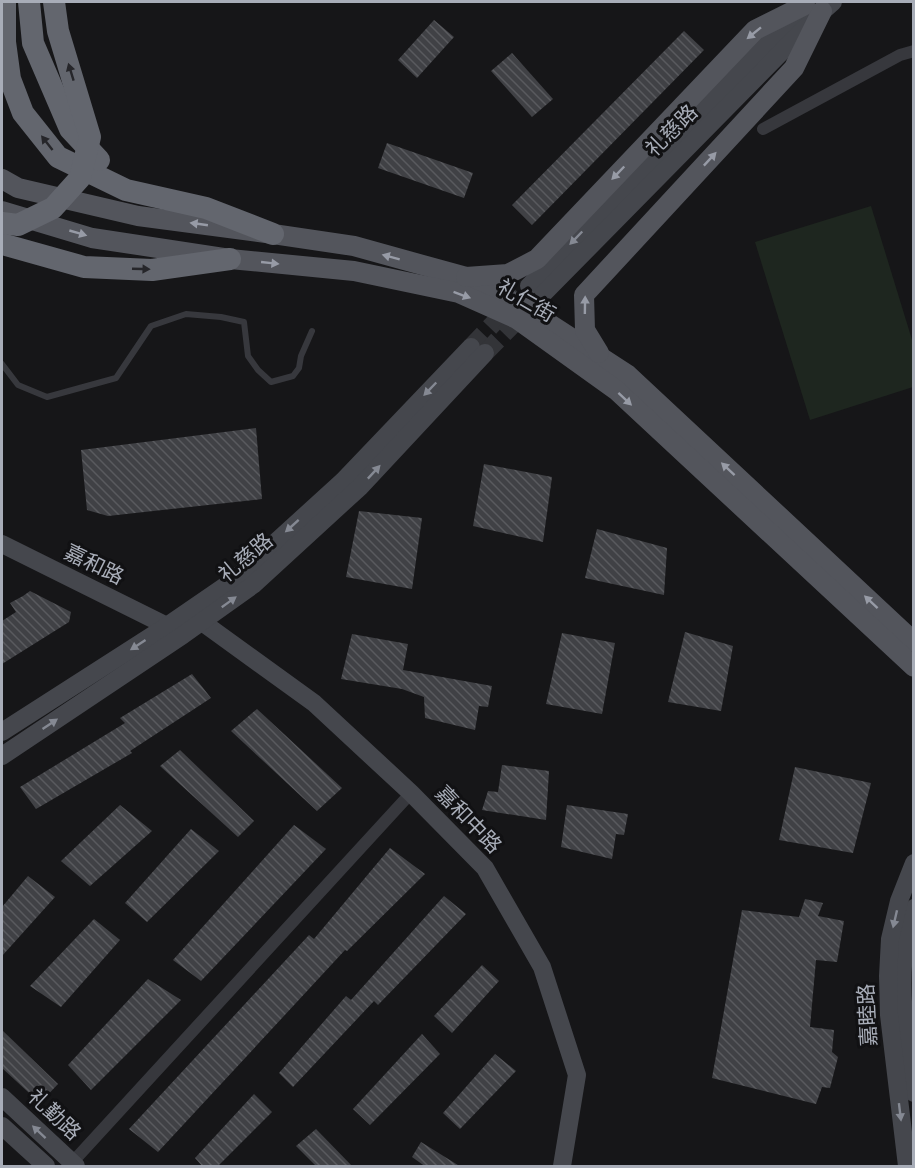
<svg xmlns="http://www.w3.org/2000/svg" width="915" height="1168" viewBox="0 0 915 1168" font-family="'Varela Round','Noto Sans SC',sans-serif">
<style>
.garden{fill:#1e261f}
.building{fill:url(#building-back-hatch)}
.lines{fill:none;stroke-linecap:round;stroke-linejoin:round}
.secondary-tunnel{stroke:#333438;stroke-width:18;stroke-dasharray:18 9;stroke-linecap:butt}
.lane{stroke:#37383d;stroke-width:6}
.street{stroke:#37383d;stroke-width:12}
.secondary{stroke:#45474d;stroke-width:18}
.primary{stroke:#53555c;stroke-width:20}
.highway{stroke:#63666e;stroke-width:22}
.highway-bridge{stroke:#63666e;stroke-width:22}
.oneway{fill:#979ba6}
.oneway2{fill:#26262a}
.oneway3{fill:#858993}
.labels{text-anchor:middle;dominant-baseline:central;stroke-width:6;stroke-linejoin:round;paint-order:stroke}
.street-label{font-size:21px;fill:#a8adb8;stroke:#111113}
</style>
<defs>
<pattern id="building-back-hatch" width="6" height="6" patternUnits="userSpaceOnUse" patternTransform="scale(1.5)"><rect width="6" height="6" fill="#404145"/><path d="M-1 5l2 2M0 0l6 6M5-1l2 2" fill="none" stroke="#595a5e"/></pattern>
</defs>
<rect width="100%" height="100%" fill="#161618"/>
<path class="garden" d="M871 206 913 343V387L810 420 755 242Z"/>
<g class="building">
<path d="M434 20 454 37 417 78 398 60Z"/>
<path d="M684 31 704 50 532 225 512 205Z"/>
<path d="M512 53 553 99 532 117 491 71Z"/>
<path d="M387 143 473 173 464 198 378 168Z"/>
<path d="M256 428 262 499 108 516 87 510 81 450Z"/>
<path d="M484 464 552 477 543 542 473 526Z"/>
<path d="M359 511 422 518 412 589 346 577Z"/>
<path d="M597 529 667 548 664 595 585 578Z"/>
<path d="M30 591 71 612 69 622 2 664V621L16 612 10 603 23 596Z"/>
<path d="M685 632 733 646 721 711 668 702Z"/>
<path d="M562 633 615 643 602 714 546 704Z"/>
<path d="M352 634 408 644 403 670 492 686 488 707 479 706 475 730 425 718 424 697 402 689 341 679Z"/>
<path d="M192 674 211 698 130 751 132 753 36 809 20 787 125 723 120 718Z"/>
<path d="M257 709 342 788 317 811 231 731Z"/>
<path d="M180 750 254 821 238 837 160 766Z"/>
<path d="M502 765 549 771 546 820 482 810 488 791 498 792Z"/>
<path d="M795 767 871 783 853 853 779 840Z"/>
<path d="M120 805 152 831 90 886 61 861Z"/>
<path d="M567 805 628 814 624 835 616 834 612 859 561 847Z"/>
<path d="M294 825 326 849 201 981 173 960Z"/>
<path d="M191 829 219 851 147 922 125 903Z"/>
<path d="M390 848 425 874 347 951 345 950 158 1152 129 1129 309 935 314 939Z"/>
<path d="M28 876 55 897 2 956V907Z"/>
<path d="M444 896 466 914 378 1005 374 1001 293 1087 279 1073 346 996 351 1000Z"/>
<path d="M805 899 823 903 818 916 844 921 837 962 816 960 810 1027 834 1030 832 1052 838 1057 830 1088 822 1087 816 1104 712 1078 742 910 799 917Z"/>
<path d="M94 919 120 940 61 1007 30 986Z"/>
<path d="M482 965 499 981 452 1033 434 1016Z"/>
<path d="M148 979 181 1000 91 1090 68 1065Z"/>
<path d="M2 1030 58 1084 40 1103 2 1068Z"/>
<path d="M422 1034 440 1054 370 1125 353 1109Z"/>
<path d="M495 1054 516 1071 460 1129 443 1113Z"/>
<path d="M254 1094 272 1112 217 1167H203L195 1158Z"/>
<path d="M316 1129 353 1167H317L296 1146Z"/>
<path d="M421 1142 461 1167H426L412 1157Z"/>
</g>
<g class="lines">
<g class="secondary-tunnel">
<path d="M471 347 529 286"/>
<path d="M485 353 544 293"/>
</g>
<path class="lane" d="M2 364 18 385 47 397 116 378 151 326 186 314 221 317 244 322 248 356 258 370 271 382 293 376 299 368 301 356 312 331"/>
<g class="street">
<path d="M763 129 900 55 914 51"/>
<path d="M69 1166 411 793"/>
</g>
<g class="secondary">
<path d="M529 286 801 9"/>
<path d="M544 293 816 17 833 2"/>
<path d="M2 544 167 626"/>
<path d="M202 622 314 703 411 793 485 868 542 967 577 1075 562 1166"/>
<path d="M2 732 167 626 234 580 343 481 471 347"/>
<path d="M2 756 183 635 253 585 360 487 485 353"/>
<path d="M914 908C911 919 908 929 906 940 897 990 907 1043 914 1093"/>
<path d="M2 1097 76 1166"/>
<path d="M2 1126 46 1166"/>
<path d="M907 1166 889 1015 888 976 890 939 899 901 914 863"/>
</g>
<g class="primary">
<path d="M2 179 18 188 138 216 273 234 354 246 466 277 525 308 628 375 914 642"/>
<path d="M2 211 92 238 230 259 354 271 459 293 517 319 616 390 914 667"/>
<path d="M466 277 508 274 537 259 755 30 805 5"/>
<path d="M599 353 585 330 584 295 794 68 822 11"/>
</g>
<g class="highway">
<path d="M5 2V42L10 79 23 113 58 157 126 190 206 208 273 234"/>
<path d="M29 2 33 43 70 129 99 160"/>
<path d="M2 244 84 267 152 270 230 259"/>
</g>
<path class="highway-bridge" d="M2 223 18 225 53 208 80 178 90 137 58 31 54 2"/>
</g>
<defs><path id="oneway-solid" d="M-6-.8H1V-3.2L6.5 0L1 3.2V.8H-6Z" transform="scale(1.5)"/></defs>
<g class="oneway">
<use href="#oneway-solid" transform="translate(754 33) rotate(141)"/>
<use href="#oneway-solid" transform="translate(710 159) rotate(-47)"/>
<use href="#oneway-solid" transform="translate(618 173) rotate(134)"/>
<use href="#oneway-solid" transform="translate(199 224) rotate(-172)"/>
<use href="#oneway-solid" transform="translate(78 233) rotate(16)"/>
<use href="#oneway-solid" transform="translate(391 257) rotate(-165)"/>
<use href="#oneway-solid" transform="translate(270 263) rotate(6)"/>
<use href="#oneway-solid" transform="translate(462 295) rotate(20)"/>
<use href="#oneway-solid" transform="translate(585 305) rotate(-89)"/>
<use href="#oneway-solid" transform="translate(625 399) rotate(43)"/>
<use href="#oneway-solid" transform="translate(728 469) rotate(-137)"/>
<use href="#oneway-solid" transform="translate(871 602) rotate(-137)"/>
</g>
<g class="oneway2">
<use href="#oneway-solid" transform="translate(71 72) rotate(-107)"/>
<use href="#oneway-solid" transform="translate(47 143) rotate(-128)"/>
<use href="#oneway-solid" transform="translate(141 269) rotate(2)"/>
</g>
<g class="oneway3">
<use href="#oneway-solid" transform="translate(576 238) rotate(134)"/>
<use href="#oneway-solid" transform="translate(430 389) rotate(134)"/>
<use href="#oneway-solid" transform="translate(374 472) rotate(-47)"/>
<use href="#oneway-solid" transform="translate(292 526) rotate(138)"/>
<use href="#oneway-solid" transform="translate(229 602) rotate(-36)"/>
<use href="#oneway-solid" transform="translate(138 645) rotate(147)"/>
<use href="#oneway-solid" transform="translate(50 724) rotate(-34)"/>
<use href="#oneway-solid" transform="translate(895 919) rotate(103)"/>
<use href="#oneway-solid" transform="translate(900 1112) rotate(83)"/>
<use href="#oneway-solid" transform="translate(39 1132) rotate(-137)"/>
</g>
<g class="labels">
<g class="street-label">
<text transform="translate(672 131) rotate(-45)">礼慈路</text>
<text transform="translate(526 301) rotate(30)">礼仁街</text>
<text transform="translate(246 558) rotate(-40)">礼慈路</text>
<text transform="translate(94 565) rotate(26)">嘉和路</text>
<text transform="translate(468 820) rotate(46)">嘉和中路</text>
<text transform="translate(868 1015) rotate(-93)">嘉睦路</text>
<text transform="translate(54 1115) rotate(43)">礼勤路</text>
</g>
</g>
<rect width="915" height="1168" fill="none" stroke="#a8adb8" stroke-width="6"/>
</svg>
